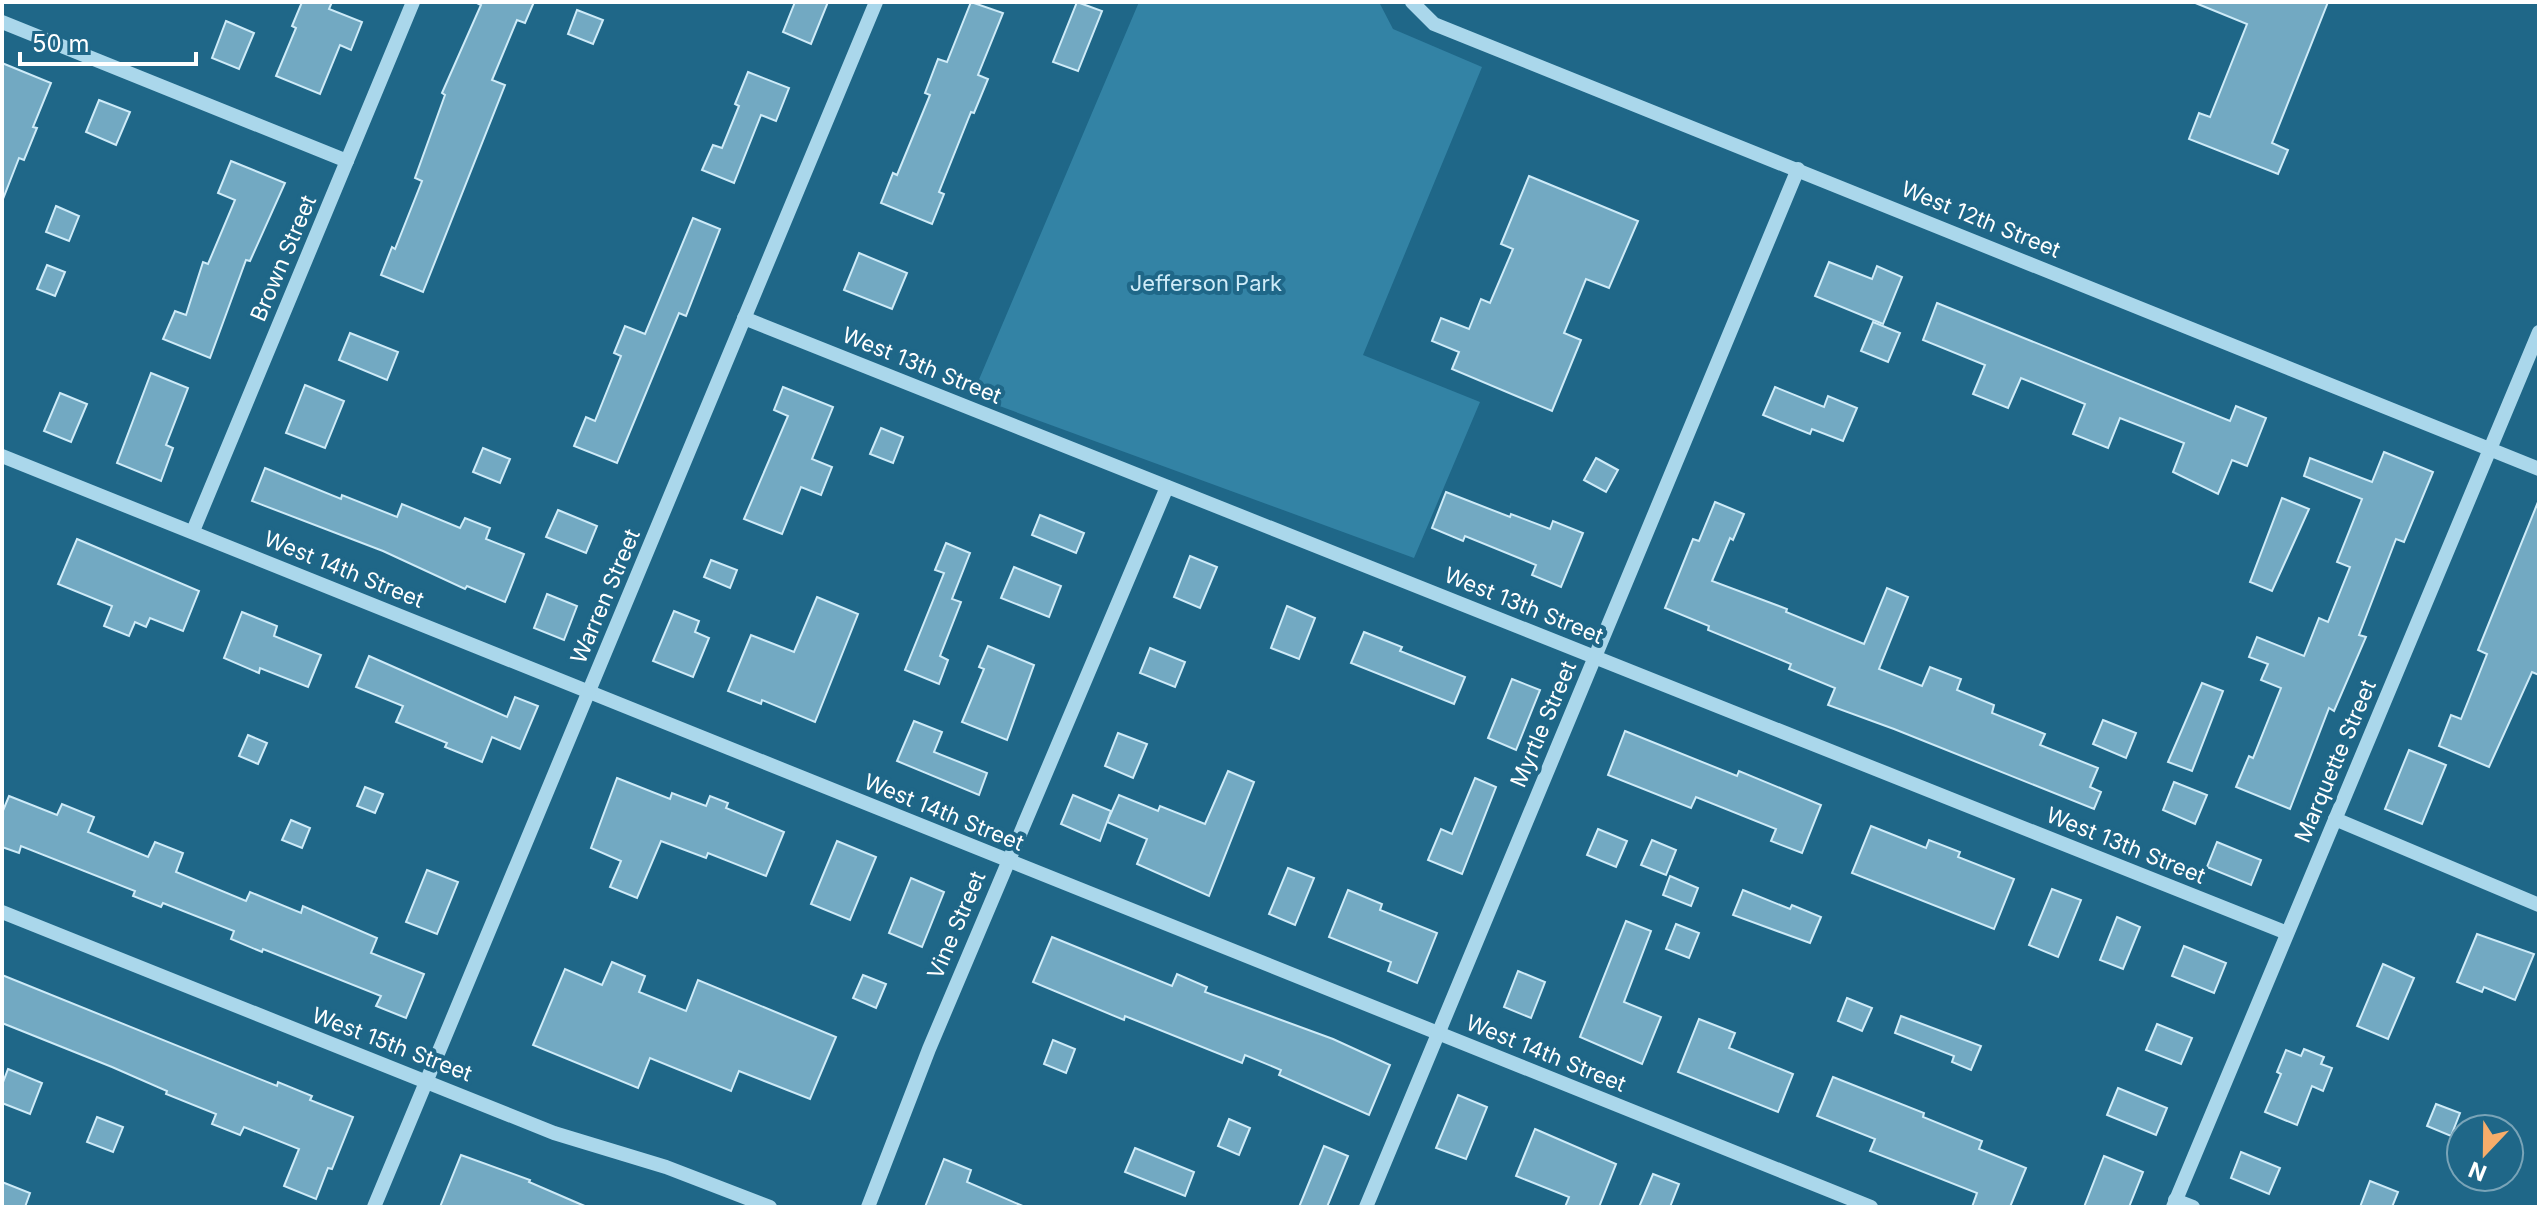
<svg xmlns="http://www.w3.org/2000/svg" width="2541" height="1209" viewBox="0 0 2541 1209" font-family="Inter,sans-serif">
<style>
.green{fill:#3383a5}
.building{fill:#72a9c2;stroke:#ceebf8;stroke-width:2}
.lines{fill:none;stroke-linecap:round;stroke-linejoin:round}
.minor{stroke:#aad7eb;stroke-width:14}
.labels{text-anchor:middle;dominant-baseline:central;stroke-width:8;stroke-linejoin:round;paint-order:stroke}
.street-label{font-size:22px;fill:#fff;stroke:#1f6788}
.park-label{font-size:22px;fill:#ceebf8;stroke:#1f6788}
</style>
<rect width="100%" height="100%" fill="#1f6788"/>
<path class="green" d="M1139 2H1379L1393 29 1482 67 1363 355 1480 402 1414 558 972 396Z"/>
<g class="building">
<path d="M302 2H332L329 9 362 22 351 50 340 45 320 94 276 76 296 28 292 26Z"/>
<path d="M475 2H534L525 23 517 20 492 80 505 85 423 292 381 275 392 247 395 249 422 181 415 178 445 95 442 93 481 5Z"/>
<path d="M795 2H828L811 44 783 32Z"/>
<path d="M971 2 1003 13 978 75 988 79 974 113 971 112 939 192 944 194 932 224 881 203 893 173 897 175 930 95 925 93 938 59 947 62Z"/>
<path d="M1077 2 1102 11 1078 71 1053 62Z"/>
<path d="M2193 2H2328L2272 143 2288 150 2278 174 2189 139 2199 113 2210 117 2247 24Z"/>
<path d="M577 10 603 20 593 44 568 34Z"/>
<path d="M226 21 254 33 239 69 212 58Z"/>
<path d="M2 63 51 83 33 127 37 128 24 160 19 158 3 199Z"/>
<path d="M748 72 789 88 776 121 761 115 734 183 702 170 713 145 722 148 739 106 735 104Z"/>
<path d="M99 100 130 112 116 145 86 132Z"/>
<path d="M231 161 285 183 250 261 246 260 210 358 163 339 175 311 186 315 203 262 208 264 235 200 218 193Z"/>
<path d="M1529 176 1638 221 1609 288 1586 279 1564 333 1581 340 1552 411 1452 369 1459 352 1432 341 1441 318 1469 329 1481 299 1490 303 1513 249 1501 244Z"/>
<path d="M56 206 79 216 69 241 46 232Z"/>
<path d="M693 218 720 229 686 316 679 313 617 463 574 446 586 417 595 421 621 356 614 353 625 326 645 334Z"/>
<path d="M859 253 907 273 892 309 844 290Z"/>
<path d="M1829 262 1872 279 1877 266 1902 277 1883 324 1815 296Z"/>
<path d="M47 265 65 272 55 296 37 289Z"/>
<path d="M1937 303 2230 421 2236 406 2266 418 2247 466 2232 460 2218 494 2173 472 2184 443 2120 418 2108 448 2073 434 2085 404 2021 378 2008 408 1973 394 1985 365 1923 340Z"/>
<path d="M1873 322 1900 333 1888 362 1861 351Z"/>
<path d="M350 333 398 352 387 380 339 360Z"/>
<path d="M151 373 188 388 166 445 173 448 161 481 117 463Z"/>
<path d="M305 385 344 401 325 448 286 433Z"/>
<path d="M783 387 833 407 812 459 832 467 821 495 801 487 782 534 744 519 788 416 774 410Z"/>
<path d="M1775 387 1824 407 1828 396 1857 408 1843 441 1812 429 1810 434 1763 415Z"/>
<path d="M60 393 87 404 71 442 44 431Z"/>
<path d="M881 428 903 437 893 463 870 454Z"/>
<path d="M483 448 510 459 500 483 473 472Z"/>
<path d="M2384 452 2433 472 2404 542 2396 539 2359 635 2366 637 2334 711 2329 708 2290 809 2236 787 2249 756 2253 758 2281 688 2261 680 2268 664 2249 657 2257 637 2304 656 2319 618 2328 622 2350 567 2337 562 2362 499 2304 476 2310 458 2372 482Z"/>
<path d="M1596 458 1618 470 1606 492 1584 480Z"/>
<path d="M265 468 341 499 342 495 397 517 402 504 460 528 465 518 490 528 486 539 524 554 505 602 467 586 465 589 383 551 252 501Z"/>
<path d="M1446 492 1510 517 1511 514 1550 529 1553 521 1583 533 1561 587 1532 575 1536 565 1465 536 1463 541 1432 528Z"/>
<path d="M2282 498 2309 509 2272 591 2250 582Z"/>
<path d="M1715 502 1744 514 1733 540 1730 538 1712 581 1787 609 1786 612 1864 644 1887 588 1908 597 1879 669 1922 686 1930 667 1961 679 1957 690 1994 705 1992 713 2045 734 2040 745 2098 768 2090 787 2101 792 2094 809 1894 729 1828 705 1835 688 1789 669 1791 664 1708 630 1709 626 1665 608 1693 539 1699 541Z"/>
<path d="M2538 502 2539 675 2532 672 2489 767 2439 746 2451 715 2461 719 2487 654 2478 650Z"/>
<path d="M558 510 597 526 586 553 546 537Z"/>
<path d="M1040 515 1084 533 1076 553 1032 535Z"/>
<path d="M77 539 199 591 183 631 150 618 146 627 135 622 129 636 104 626 112 606 58 584Z"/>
<path d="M946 543 970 553 952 599 961 602 940 656 948 660 939 684 905 670 944 573 935 570Z"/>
<path d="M1190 556 1217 567 1200 608 1174 597Z"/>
<path d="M711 560 737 570 730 588 704 577Z"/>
<path d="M1014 567 1061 586 1049 617 1001 598Z"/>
<path d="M547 594 577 606 564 640 534 628Z"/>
<path d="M817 597 858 614 815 722 762 700 761 704 728 691 751 635 794 652Z"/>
<path d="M1287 606 1315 618 1299 659 1271 648Z"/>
<path d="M674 611 699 621 695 632 709 638 693 677 653 661Z"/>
<path d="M242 612 277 626 274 636 321 655 308 687 260 668 259 673 224 658Z"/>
<path d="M1364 632 1402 647 1400 651 1465 677 1454 704 1351 663Z"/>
<path d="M988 646 1034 665 1007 740 962 722 984 669 979 667Z"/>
<path d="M1150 648 1185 662 1175 687 1140 673Z"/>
<path d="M369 656 507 717 515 697 538 706 520 749 492 737 482 762 445 747 447 743 396 722 403 706 356 687Z"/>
<path d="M1512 679 1540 690 1516 750 1488 738Z"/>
<path d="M2202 683 2223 691 2192 771 2168 762Z"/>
<path d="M2103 720 2136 733 2126 758 2093 744Z"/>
<path d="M914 721 942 732 934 752 987 773 979 795 897 761Z"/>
<path d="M1625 731 1737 776 1739 771 1821 805 1802 853 1771 841 1776 829 1696 797 1691 808 1608 775Z"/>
<path d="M1118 733 1147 744 1133 778 1105 766Z"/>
<path d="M248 735 267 743 258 764 239 756Z"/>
<path d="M2409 750 2446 765 2422 824 2385 809Z"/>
<path d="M1228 771 1254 782 1209 896 1137 864 1147 839 1107 822 1119 795 1158 811 1160 806 1205 824Z"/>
<path d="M617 778 670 799 672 793 706 806 710 796 728 803 726 808 784 832 766 876 708 853 706 858 661 841 637 898 610 887 621 861 591 848Z"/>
<path d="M1475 778 1496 787 1462 874 1428 860 1441 829 1452 834Z"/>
<path d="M2174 782 2207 795 2195 824 2163 810Z"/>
<path d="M365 787 383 794 375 813 357 806Z"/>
<path d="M1073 795 1111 811 1100 841 1061 824Z"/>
<path d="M9 796 57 815 62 804 94 817 88 832 148 857 155 842 183 853 176 872 246 901 250 892 301 913 303 906 377 938 371 953 424 974 406 1018 376 1006 381 996 263 949 262 952 231 939 234 931 163 903 161 907 133 896 135 891 21 846 19 853 2 847V813Z"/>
<path d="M291 820 310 828 302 848 282 840Z"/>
<path d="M1871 826 1926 848 1929 840 1960 852 1958 857 2014 879 1994 929 1852 873Z"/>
<path d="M1598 829 1627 841 1616 867 1587 855Z"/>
<path d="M1652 840 1676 850 1666 875 1641 865Z"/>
<path d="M837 841 876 857 850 920 811 904Z"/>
<path d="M2217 842 2261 860 2251 885 2207 867Z"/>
<path d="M1288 868 1314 878 1295 925 1269 914Z"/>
<path d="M427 870 458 882 437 934 406 922Z"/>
<path d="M1670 876 1698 888 1691 906 1663 895Z"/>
<path d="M911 878 944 892 922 947 889 933Z"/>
<path d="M2052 889 2081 900 2058 957 2029 945Z"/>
<path d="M1348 890 1382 904 1380 910 1437 933 1417 983 1388 971 1391 962 1329 937Z"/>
<path d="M1743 890 1790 909 1792 905 1821 917 1810 943 1733 915Z"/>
<path d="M2117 917 2140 927 2123 969 2100 960Z"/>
<path d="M1626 921 1651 931 1624 1002 1661 1017 1642 1064 1580 1037Z"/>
<path d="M1676 924 1699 933 1689 958 1666 949Z"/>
<path d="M2477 934 2534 954 2515 1000 2484 987 2482 992 2457 982Z"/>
<path d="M1052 937 1172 986 1177 974 1207 987 1205 992 1333 1039 1390 1065 1369 1115 1279 1075 1281 1070 1245 1055 1242 1063 1125 1016 1124 1020 1033 982Z"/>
<path d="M2184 946 2226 963 2214 993 2172 976Z"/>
<path d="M612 962 645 976 639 992 686 1011 698 980 836 1037 810 1099 739 1071 731 1091 650 1058 638 1088 533 1045 565 969 602 985Z"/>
<path d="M2383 964 2414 978 2388 1039 2357 1026Z"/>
<path d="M1518 971 1545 982 1531 1018 1504 1007Z"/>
<path d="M2 975 277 1086 278 1082 312 1096 310 1100 353 1117 332 1169 328 1168 316 1199 284 1186 299 1149 244 1127 240 1135 212 1124 216 1114 166 1094 167 1091 112 1067 2 1023Z"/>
<path d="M863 975 886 984 876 1008 853 998Z"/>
<path d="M1847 998 1872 1008 1862 1031 1838 1021Z"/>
<path d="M1901 1016 1981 1046 1971 1070 1952 1062 1954 1056 1895 1033Z"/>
<path d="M1699 1019 1735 1033 1729 1048 1793 1074 1778 1112 1678 1072Z"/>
<path d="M2157 1024 2192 1038 2181 1064 2146 1050Z"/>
<path d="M1053 1040 1075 1049 1066 1073 1044 1064Z"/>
<path d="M2304 1049 2324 1057 2321 1064 2332 1068 2323 1091 2312 1086 2297 1125 2265 1112 2281 1074 2277 1072 2286 1050 2301 1056Z"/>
<path d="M8 1069 42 1083 30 1114 2 1103V1085Z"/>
<path d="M1833 1077 1924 1113 1923 1117 1982 1141 1979 1149 2026 1168 2010 1207H1972L1977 1193 1870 1151 1875 1139 1817 1116Z"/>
<path d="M2118 1088 2167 1108 2156 1135 2107 1115Z"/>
<path d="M1458 1095 1487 1107 1466 1159 1436 1148Z"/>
<path d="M2436 1104 2460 1113 2451 1136 2427 1126Z"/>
<path d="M97 1117 123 1127 113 1152 87 1142Z"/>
<path d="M1229 1119 1250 1128 1239 1155 1218 1146Z"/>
<path d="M1535 1129 1616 1164 1599 1207H1565L1569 1197 1516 1176Z"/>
<path d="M1324 1146 1348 1156 1327 1207H1299Z"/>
<path d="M1135 1148 1194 1172 1185 1196 1125 1172Z"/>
<path d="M2241 1152 2280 1168 2269 1194 2231 1178Z"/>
<path d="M461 1155 530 1180 529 1182 587 1207H440Z"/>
<path d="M2104 1156 2143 1172 2129 1207H2084Z"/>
<path d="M944 1159 971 1170 967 1182 1025 1207H925Z"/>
<path d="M1653 1174 1679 1184 1670 1207H1639Z"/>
<path d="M2370 1181 2398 1192 2392 1207H2360Z"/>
<path d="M2 1182 30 1193 25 1207H2Z"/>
</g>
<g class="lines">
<g class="minor">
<path d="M1412 2 1434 24 2539 469"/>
<path d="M2 22 347 161"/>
<path d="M744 318 2287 933"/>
<path d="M2 456 1871 1207"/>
<path d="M193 531 413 2"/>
<path d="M2335 819 2539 905"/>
<path d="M2 912 554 1133 666 1167 770 1207"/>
<path d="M2175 1200 2193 1207"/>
<path d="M374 1207 876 2"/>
<path d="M868 1207 929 1049 1167 487"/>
<path d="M1366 1207 1798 169"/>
<path d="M2173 1207 2539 332"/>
</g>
</g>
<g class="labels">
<g class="street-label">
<text transform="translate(1981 219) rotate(22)">West 12th Street</text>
<text transform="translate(283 258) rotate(-67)">Brown Street</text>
<text transform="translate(922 365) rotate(22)">West 13th Street</text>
<text transform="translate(344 569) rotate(22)">West 14th Street</text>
<text transform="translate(605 596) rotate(-67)">Warren Street</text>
<text transform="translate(1524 605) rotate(22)">West 13th Street</text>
<text transform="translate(1543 724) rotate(-67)">Myrtle Street</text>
<text transform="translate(2335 761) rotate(-67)">Marquette Street</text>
<text transform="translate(944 812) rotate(22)">West 14th Street</text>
<text transform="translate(2126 845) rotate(22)">West 13th Street</text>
<text transform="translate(956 925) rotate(-67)">Vine Street</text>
<text transform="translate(392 1044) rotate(21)">West 15th Street</text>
<text transform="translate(1546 1053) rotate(22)">West 14th Street</text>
</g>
<g class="park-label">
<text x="1206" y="283">Jefferson Park</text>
</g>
</g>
<rect width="2541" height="1209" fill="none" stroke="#ffffff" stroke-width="8"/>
<g transform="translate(2485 1153) rotate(202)"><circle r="38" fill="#1f6788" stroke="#79a4b8" stroke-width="2"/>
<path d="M0-6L14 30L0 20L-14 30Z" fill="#f8ad6a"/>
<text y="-12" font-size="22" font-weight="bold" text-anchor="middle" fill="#ffffff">N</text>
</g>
<path d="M20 52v12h176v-12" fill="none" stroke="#ffffff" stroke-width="4"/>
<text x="32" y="52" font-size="24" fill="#ffffff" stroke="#1f6788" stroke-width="6" paint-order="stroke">50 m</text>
</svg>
